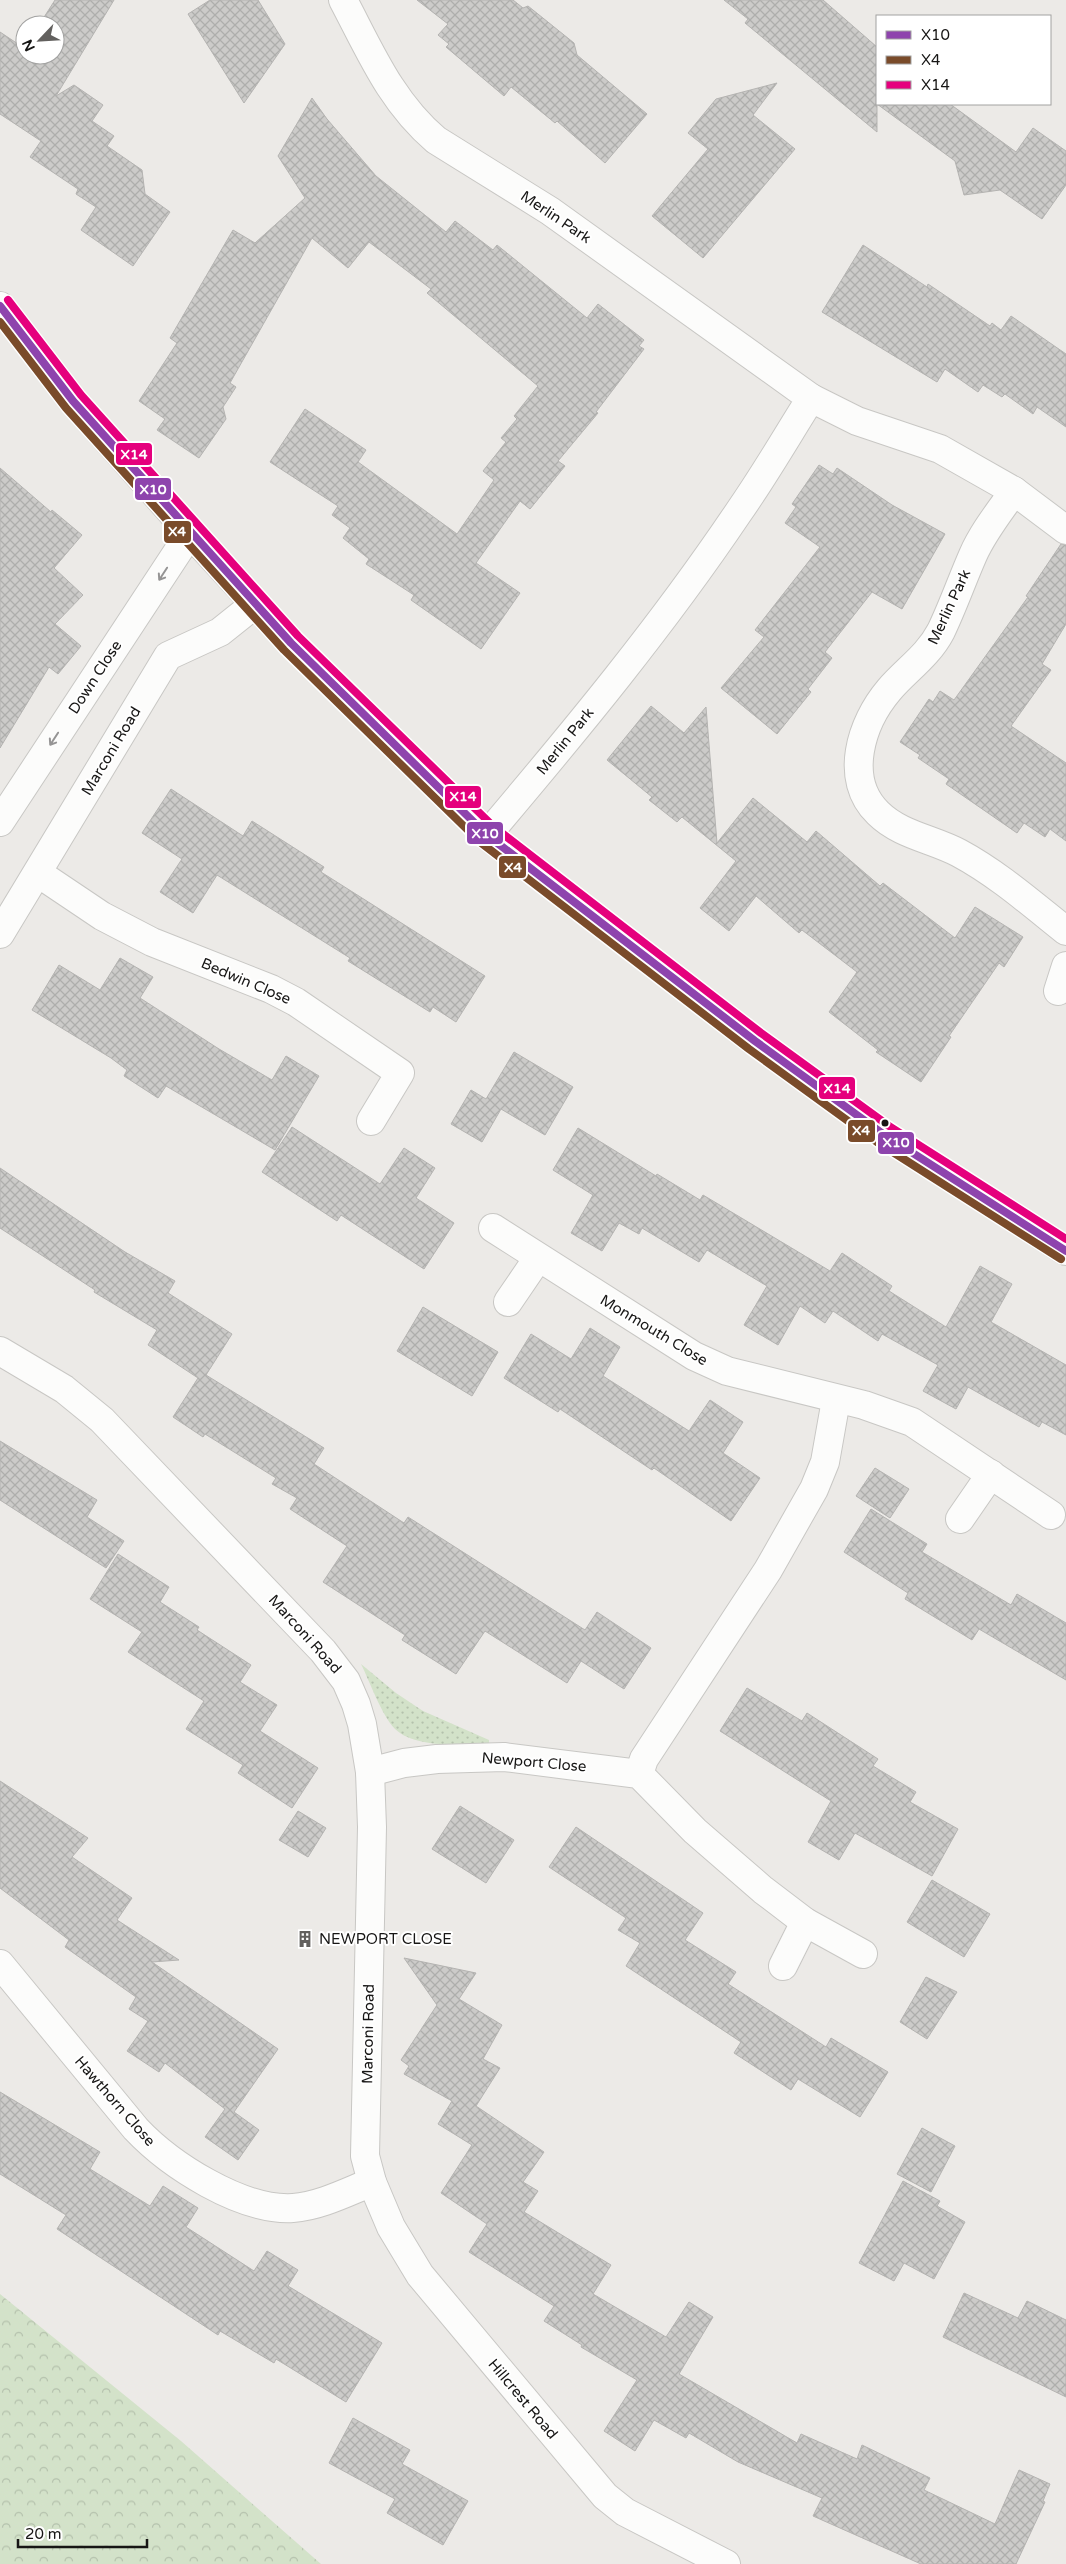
<svg xmlns="http://www.w3.org/2000/svg" width="1066" height="2564" viewBox="0 0 1066 2564" font-family="'Varela Round',sans-serif">
<style>
.grass{fill:url(#grass-dots)}
.forest{fill:url(#forest-crowns)}
.building{fill:url(#building-cross-hatch);stroke:#b4b3b1}
.lines{fill:none;stroke-linecap:round;stroke-linejoin:round}
.minor-casing{stroke:#c8c7c4;stroke-width:30}
.minor{stroke:#fcfcfb;stroke-width:28}
.bus-1-casing{stroke:#fff;stroke-width:11}
.bus-2-casing{stroke:#fff;stroke-width:11}
.bus-3-casing{stroke:#fff;stroke-width:11}
.bus-1{stroke:#8e44ad;stroke-width:8}
.bus-2{stroke:#7a4b2a;stroke-width:8}
.bus-3{stroke:#e5007d;stroke-width:8}
.oneway{stroke:#959494}
.bus-dot{fill:#171615;stroke:#fff;stroke-width:2}
.labels{text-anchor:middle;dominant-baseline:central;stroke-width:4;stroke-linejoin:round;paint-order:stroke}
.street-label{font-size:15px;fill:#171615;stroke:#fff}
.poi-label{font-size:15px;fill:#171615;stroke:#fff;text-anchor:start}
.line-badge{stroke:#fff;stroke-width:2}
.badge-label{font-size:14px;text-anchor:middle;font-weight:bold;fill:#fff}
</style>
<defs>
<pattern id="grass-dots" width="8" height="8" patternUnits="userSpaceOnUse" patternTransform="scale(1.25)"><rect width="8" height="8" fill="#d3e2c9"/><path d="M2 2h.1M6 6h.1" fill="none" stroke="#b4c1ac" stroke-width="1.8" stroke-linecap="round"/></pattern>
<pattern id="forest-crowns" width="20" height="18" patternUnits="userSpaceOnUse" patternTransform="scale(1.25)"><rect width="20" height="18" fill="#d3e2c9"/><path d="M2 6a3 3 0 1 1 6 0M12 15a3 3 0 1 1 6 0" fill="none" stroke="#b4c1ac"/></pattern>
<pattern id="building-cross-hatch" width="8" height="8" patternUnits="userSpaceOnUse" patternTransform="scale(1.25)"><rect width="8" height="8" fill="#cccbc9"/><path d="M0 0l8 8M0 8l8-8" fill="none" stroke="#aeaeac"/></pattern>
</defs>
<rect width="100%" height="100%" fill="#eceae7"/>
<path class="grass" d="M361 1664 396 1693 423 1711 489 1740V1744C462 1744 416 1749 395 1729 381 1714 370 1682 361 1664Z"/>
<path class="forest" d="M0 2294 181 2441 321 2564H0Z"/>
<g class="building">
<path d="M55 0H114L56 96 74 85 103 105 92 121 114 136 107 146 142 170 145 194 170 212 133 266 81 230 96 207 76 194 78 189 30 157 41 141 0 114V32L24 48 25 46V55H55V25H39Z"/>
<path d="M210 0H258L285 44 244 103 188 14Z"/>
<path d="M417 0H513L523 8 528 6 574 43 577 55 647 114 605 163 557 121 555 123 511 87 504 96 446 47 449 44 438 35 448 24Z"/>
<path d="M724 0H823L877 47V132L745 23 748 19Z"/>
<path d="M777 83 753 115 795 149 703 258 652 216 708 149 688 133 716 99Z"/>
<path d="M312 98 327 119 376 176 446 232 455 221 493 250 497 245 587 318 598 304 644 340 639 346 644 349 596 412 598 413 558 461 565 466 530 509 520 501 476 563 520 593 481 649 411 600 414 595 366 564 369 559 343 538 350 528 332 515 338 506 270 462 305 409 366 450 358 462 457 534 494 480 483 471 506 442 501 438 517 419 514 416 538 386 427 293 431 289 369 242 348 268 312 238 230 383 236 387 223 407 226 419 199 458 157 430 165 419 139 401 177 343 170 338 233 230 255 243 305 198 278 156Z"/>
<path d="M877 104H950L1016 152 1033 128 1066 151V185L1042 219 1000 190 964 195 955 161Z"/>
<path d="M863 245 927 287 928 284 990 326 992 323 1001 330 1011 316 1066 354V427L1037 407 1033 414 1005 394 1002 397 983 385 978 392 945 369 937 382 822 312Z"/>
<path d="M819 465 833 474 837 468 892 505 945 534 902 609 872 592 825 652 832 658 808 689 811 692 777 734 721 688 764 637 755 630 820 547 785 523 796 507 792 504Z"/>
<path d="M0 468 51 512 52 510 82 535 54 568 83 595 55 624 81 646 58 674 49 667 0 748Z"/>
<path d="M1061 544 1066 545V624L1042 664 1051 670 1011 726 1066 763V841L1050 829 1045 837 1024 823 1017 833 946 784 949 779 918 758 920 755 900 742 929 699 933 702 940 691 954 700 1028 597 1026 596Z"/>
<path d="M651 706 684 733 706 707 717 843 753 798 807 842 816 831 880 886 883 883 955 938 975 907 1023 937 1004 967 999 963 949 1036 951 1037 921 1082 876 1052 878 1050 829 1012 857 972 802 930 799 933 756 896 729 931 700 908 736 861 682 817 677 822 649 800 652 797 607 760Z"/>
<path d="M171 789 243 836 252 821 324 867 321 872 485 976 456 1022 433 1007 430 1012 348 961 350 958 217 875 193 913 160 892 182 859 142 833Z"/>
<path d="M120 958 153 977 140 998 219 1049 272 1080 286 1056 319 1076 275 1150 166 1086 158 1098 124 1076 127 1070 111 1058 32 1010 59 965 100 990Z"/>
<path d="M514 1052 573 1087 545 1135 501 1109 482 1142 451 1124 471 1090 486 1099Z"/>
<path d="M292 1127 380 1184 404 1148 435 1168 416 1198 454 1223 424 1269 341 1215 337 1221 262 1172Z"/>
<path d="M578 1128 656 1176 657 1174 700 1200 703 1195 830 1271 842 1253 892 1286 889 1291 946 1327 980 1266 1012 1284 991 1322 1066 1365V1435L1042 1422 1039 1427 968 1387 956 1409 923 1391 938 1365 882 1334 878 1341 833 1311 825 1323 800 1306 778 1345 744 1325 767 1286 707 1250 699 1262 642 1228 639 1234 619 1223 602 1251 571 1233 593 1195 553 1170Z"/>
<path d="M0 1168 125 1252 175 1281 168 1293 232 1334 206 1375 324 1448 314 1464 404 1523 408 1517 585 1630 597 1612 651 1648 624 1689 581 1661 567 1683 485 1631 456 1674 402 1640 405 1635 323 1582 347 1546 290 1509 297 1498 272 1484 276 1478 205 1434 203 1437 173 1417 198 1378 148 1345 157 1330 94 1292 95 1290 0 1228Z"/>
<path d="M423 1307 498 1352 472 1396 397 1351Z"/>
<path d="M590 1328 620 1347 603 1376 689 1431 710 1400 743 1422 723 1453 760 1478 731 1521 654 1468 652 1470 560 1409 558 1412 504 1378 531 1334 571 1359Z"/>
<path d="M0 1441 97 1500 87 1517 124 1541 106 1568 0 1500Z"/>
<path d="M875 1468 909 1489 890 1518 856 1496Z"/>
<path d="M871 1509 927 1544 922 1552 1011 1605 1017 1594 1066 1623V1680L979 1629 972 1640 905 1599 908 1593 844 1552Z"/>
<path d="M118 1554 169 1587 160 1602 199 1627 197 1630 251 1665 240 1682 277 1705 260 1731 318 1768 292 1808 238 1773 243 1765 186 1729 204 1701 128 1652 142 1632 90 1599Z"/>
<path d="M747 1688 802 1721 807 1713 878 1759 873 1766 916 1792 910 1802 958 1829 932 1876 855 1833 839 1860 808 1842 831 1801 720 1731Z"/>
<path d="M0 1781 88 1838 72 1857 132 1898 117 1920 179 1960 152 1962 278 2049 234 2112 259 2130 238 2160 205 2137 225 2109 165 2063 159 2072 127 2051 148 2021 129 2009 136 1997 65 1947 69 1940 0 1888Z"/>
<path d="M460 1806 514 1840 486 1883 432 1849Z"/>
<path d="M298 1811 326 1828 308 1857 279 1840Z"/>
<path d="M576 1827 703 1913 685 1940 736 1972 728 1984 826 2047 831 2038 888 2072 860 2117 798 2079 791 2090 734 2053 741 2042 626 1966 640 1943 618 1930 626 1918 549 1867Z"/>
<path d="M932 1880 990 1914 964 1957 907 1922Z"/>
<path d="M404 1958 476 1973 459 1999 502 2025 483 2059 500 2068 476 2106 544 2152 523 2182 538 2191 524 2212 611 2265 593 2294 666 2337 689 2302 713 2317 679 2374 797 2443 801 2434 857 2459 862 2445 930 2478 924 2490 995 2524 1019 2470 1050 2484 1043 2501 1045 2502 1016 2564H921L813 2516 822 2498 738 2462 689 2433 686 2438 654 2420 635 2451 604 2431 637 2380 581 2347 582 2345 544 2321 554 2306 469 2252 487 2224 441 2193 472 2145 438 2124 452 2101 404 2074 409 2066 401 2060 437 2005Z"/>
<path d="M926 1977 957 1992 927 2039 900 2022Z"/>
<path d="M0 2092 100 2152 90 2169 150 2206 163 2186 198 2208 186 2227 254 2271 267 2251 298 2270 288 2286 382 2343 346 2402 276 2359 274 2363 220 2331 218 2335 57 2229 66 2215 0 2174Z"/>
<path d="M922 2128 955 2146 931 2192 897 2174Z"/>
<path d="M903 2181 940 2201 937 2206 965 2222 934 2279 904 2263 894 2281 859 2263Z"/>
<path d="M964 2293 1018 2318 1027 2301 1066 2320V2397L943 2337Z"/>
<path d="M353 2418 410 2450 402 2464 468 2501 443 2545 387 2513 395 2499 329 2463Z"/>
</g>
<g class="lines">
<g class="minor-casing">
<g id="minor">
<path d="M343 0C370 51 391 102 436 140L550 211 811 398C787 436 764 476 738 513 662 626 575 731 487 835"/>
<path d="M0 306 73 401 190 533 291 643 487 835 755 1041 883 1134 1066 1251"/>
<path d="M811 398 857 421 940 449 1014 491 1066 530"/>
<path d="M1014 491C1000 511 983 532 973 555 962 580 953 606 941 631 928 656 906 670 889 690 861 723 843 779 878 813 900 835 933 839 959 853 998 874 1032 904 1066 931"/>
<path d="M0 822 190 533"/>
<path d="M38 873 102 916 152 942 271 989 296 1002 400 1073 371 1121"/>
<path d="M0 934 168 656 220 632 255 604"/>
<path d="M1058 991 1066 966"/>
<path d="M493 1228 694 1356 727 1371 864 1405 912 1422 1051 1515"/>
<path d="M508 1302 538 1258"/>
<path d="M0 1351 64 1389 102 1420 323 1651 346 1681 356 1704 362 1724 370 1772 372 1827 365 2156 372 2182 391 2227 420 2275 605 2496 625 2512 726 2564"/>
<path d="M960 1519 991 1474"/>
<path d="M370 1772 404 1763 437 1759 504 1757 639 1774 695 1831 763 1890 805 1922 863 1954"/>
<path d="M639 1774 644 1759 768 1570 814 1489 825 1462 836 1400"/>
<path d="M0 1964 136 2129C170 2165 241 2211 293 2208 320 2206 347 2192 372 2182"/>
<path d="M783 1966 805 1922"/>
</g>
</g>
<use href="#minor" class="minor"/>
<g class="bus-1-casing">
<path id="bus-1" d="M0 306 73 401 291 643 487 835 755 1041 883 1134 1066 1251"/>
</g>
<g class="bus-2-casing">
<path id="bus-2" d="M0 322 66 408 284 650 480 842 749 1049 877 1142 1061 1259"/>
</g>
<g class="bus-3-casing">
<path id="bus-3" d="M8 300 81 395 298 636 494 827 761 1033 889 1126 1066 1239"/>
</g>
<use href="#bus-1" class="bus-1"/>
<use href="#bus-2" class="bus-2"/>
<use href="#bus-3" class="bus-3"/>
</g>
<defs><path id="oneway-shaft" d="M-6 0H5M1.5-3L5.5 0L1.5 3" fill="none" stroke-width="1.6" stroke-linecap="round" stroke-linejoin="round" transform="scale(1.25)"/></defs>
<g class="oneway">
<use href="#oneway-shaft" transform="translate(163 574) rotate(123)"/>
<use href="#oneway-shaft" transform="translate(54 739) rotate(123)"/>
</g>
<defs>
<g id="building-bare" transform="scale(1.35)"><path d="M-4-6H4V6H1V3H-1V6H-4ZM-2.5-4.3h1.7v1.8h-1.7ZM.8-4.3h1.7v1.8H.8ZM-2.5-1h1.7V.8h-1.7ZM.8-1h1.7V.8H.8Z" fill="#62605e" stroke="#fff" stroke-width="2.5" paint-order="stroke"/></g>
</defs>
<g fill-rule="evenodd">
<use href="#building-bare" x="305" y="1939"/>
</g>
<circle class="bus-dot" cx="885" cy="1123" r="4.5"/>
<g class="labels">
<g class="street-label">
<text transform="translate(556 217) rotate(34)">Merlin Park</text>
<text transform="translate(949 607) rotate(-65)">Merlin Park</text>
<text transform="translate(95 677) rotate(-57)">Down Close</text>
<text transform="translate(565 741) rotate(-51)">Merlin Park</text>
<text transform="translate(111 751) rotate(-59)">Marconi Road</text>
<text transform="translate(246 981) rotate(23)">Bedwin Close</text>
<text transform="translate(654 1330) rotate(31)">Monmouth Close</text>
<text transform="translate(305 1634) rotate(48)">Marconi Road</text>
<text transform="translate(534 1762) rotate(5)">Newport Close</text>
<text transform="translate(368 2034) rotate(-89)">Marconi Road</text>
<text transform="translate(115 2101) rotate(49)">Hawthorn Close</text>
<text transform="translate(523 2399) rotate(50)">Hillcrest Road</text>
</g>
<g class="poi-label">
<text x="319" y="1939">NEWPORT CLOSE</text>
</g>
</g>
<g class="line-badge">
<rect x="115" y="442" width="38" height="24" rx="5" fill="#e5007d"/>
<rect x="134" y="477" width="38" height="24" rx="5" fill="#8e44ad"/>
<rect x="163" y="520" width="29" height="24" rx="5" fill="#7a4b2a"/>
<rect x="444" y="785" width="38" height="24" rx="5" fill="#e5007d"/>
<rect x="466" y="821" width="38" height="24" rx="5" fill="#8e44ad"/>
<rect x="498" y="855" width="29" height="24" rx="5" fill="#7a4b2a"/>
<rect x="818" y="1076" width="38" height="24" rx="5" fill="#e5007d"/>
<rect x="847" y="1119" width="29" height="24" rx="5" fill="#7a4b2a"/>
<rect x="877" y="1131" width="38" height="24" rx="5" fill="#8e44ad"/>
</g>
<g class="badge-label">
<text x="134" y="459">X14</text>
<text x="153" y="494">X10</text>
<text x="177" y="536">X4</text>
<text x="463" y="801">X14</text>
<text x="485" y="838">X10</text>
<text x="513" y="872">X4</text>
<text x="837" y="1093">X14</text>
<text x="861" y="1135">X4</text>
<text x="896" y="1147">X10</text>
</g>
<rect x="876" y="15" width="175" height="90" fill="#ffffff" stroke="#a2a2a1"/>
<rect x="886" y="31" width="25" height="8" fill="#8e44ad" stroke="#a2a2a1"/>
<text x="921" y="40" font-size="15" fill="#171615">X10</text>
<rect x="886" y="56" width="25" height="8" fill="#7a4b2a" stroke="#a2a2a1"/>
<text x="921" y="65" font-size="15" fill="#171615">X4</text>
<rect x="886" y="81" width="25" height="8" fill="#e5007d" stroke="#a2a2a1"/>
<text x="921" y="90" font-size="15" fill="#171615">X14</text>
<g transform="translate(40 40) rotate(245)"><circle r="24" fill="#ffffff" stroke="#a2a2a1"/>
<path d="M0-4L9 19L0 12L-9 19Z" fill="#62605e"/>
<text y="-8" font-size="14" font-weight="bold" text-anchor="middle" fill="#171615">N</text>
</g>
<path d="M18 2539v8h129v-8" fill="none" stroke="#171615" stroke-width="2.5"/>
<text x="25" y="2539" font-size="15" fill="#171615" stroke="#ffffff" stroke-width="4" paint-order="stroke">20 m</text>
</svg>
